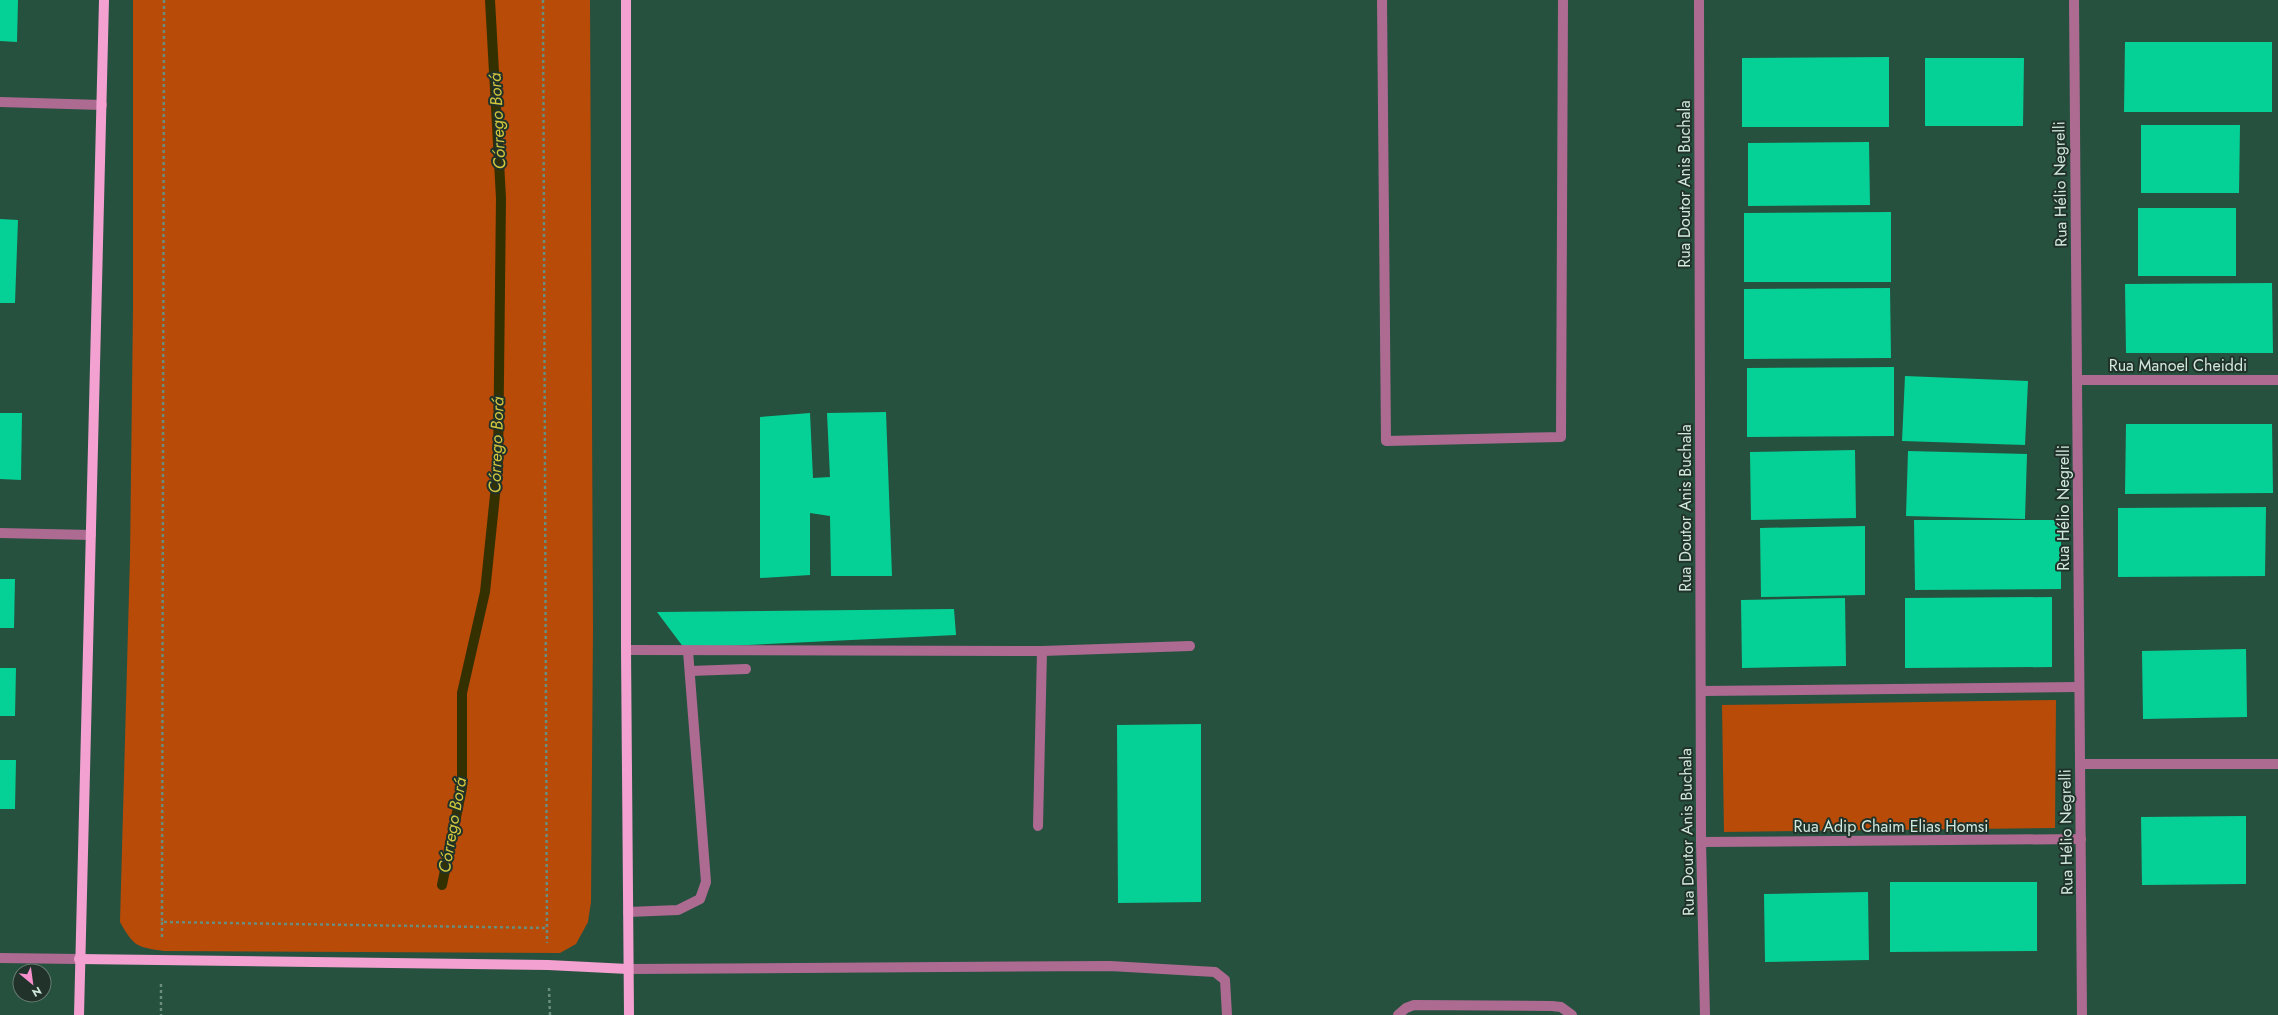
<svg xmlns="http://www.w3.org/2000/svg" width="2278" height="1015" viewBox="0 0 2278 1015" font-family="Jost,sans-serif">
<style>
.green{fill:#b84b07}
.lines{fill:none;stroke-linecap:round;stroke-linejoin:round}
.stream{stroke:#343000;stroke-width:10}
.building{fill:#05d196}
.path{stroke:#6a8d7d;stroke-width:2.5;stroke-dasharray:3 3;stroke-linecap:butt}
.minor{stroke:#ae6b92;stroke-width:10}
.major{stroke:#f3a1d0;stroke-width:10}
.labels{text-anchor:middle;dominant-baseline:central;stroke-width:4;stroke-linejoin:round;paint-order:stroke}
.street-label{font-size:16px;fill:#d1e8dc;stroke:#20322a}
.water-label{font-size:17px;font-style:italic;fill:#d2c63c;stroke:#20322a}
</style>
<rect width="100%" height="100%" fill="#26513f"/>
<g class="green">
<path d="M133 0H590L593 629 591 902 588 922 576 944 560 953 164 951C137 947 134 947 120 922L130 557 133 308Z"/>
<path d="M2056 700 2055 828 1724 832 1722 705Z"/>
</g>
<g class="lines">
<path class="stream" d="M442 885 462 788V693L485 592 498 466 501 198 490 0"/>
</g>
<g class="building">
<path d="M0 0H18L17 42 0 41Z"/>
<path d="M2125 42H2272V112H2124Z"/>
<path d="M1889 57V127H1742V58Z"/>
<path d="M1925 58H2024L2023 126H1925Z"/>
<path d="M2141 125H2240L2239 193H2141Z"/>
<path d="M1869 142 1870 205 1748 206V143Z"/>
<rect x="2138" y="208" width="98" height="68"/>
<path d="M1891 212V282H1744V213Z"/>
<path d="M0 219 18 220 15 303H0Z"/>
<path d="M2272 283 2273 353H2126L2125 284Z"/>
<path d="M1890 288 1891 358 1744 359V289Z"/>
<path d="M1894 367V436L1747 437V368Z"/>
<path d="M1905 376 2028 381 2025 445 1902 441Z"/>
<path d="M886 412 892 576H831L830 516 810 513V575L760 578V417L810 413 813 478 830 477 827 413Z"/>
<path d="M0 413H22L21 480 0 479Z"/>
<path d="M2126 424H2272L2273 493 2125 494Z"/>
<path d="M1855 450 1856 518 1751 520 1750 452Z"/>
<path d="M1908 451 2027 454 2025 519 1906 516Z"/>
<path d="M2266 507 2265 576 2118 577V508Z"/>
<path d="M1914 520H2061V589L1915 590Z"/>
<path d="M1865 526V595L1761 597 1760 528Z"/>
<path d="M0 579H15L14 628H0Z"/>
<path d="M2052 597V667L1905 668V598Z"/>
<path d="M1845 598 1846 666 1742 668 1741 600Z"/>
<path d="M954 609 956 635 684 648 657 612Z"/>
<path d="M2246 649 2247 717 2143 719 2142 651Z"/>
<path d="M0 668H16L15 716H0Z"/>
<path d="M1201 724V902L1118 903 1117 725Z"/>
<path d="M0 760H16L15 809H0Z"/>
<path d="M2246 816V884L2142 885 2141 817Z"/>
<path d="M1890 882H2037V951L1890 952Z"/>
<path d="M1868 892 1869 960 1765 962 1764 894Z"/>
</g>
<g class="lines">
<g class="path">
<path d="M164 0 162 922 547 928"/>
<path d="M543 0 547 943"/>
<path d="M162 937V922"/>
<path d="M161 984V1015"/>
<path d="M549 988 550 1015"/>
</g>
<g class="minor">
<path d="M1382 0 1386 441 1561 437 1563 0"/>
<path d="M1699 0 1701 842 1705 1015"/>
<path d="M2074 0 2082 1015"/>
<path d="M0 102 102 105"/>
<path d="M2077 380H2278"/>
<path d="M0 533 91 535"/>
<path d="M626 650 1042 651 1190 646"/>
<path d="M690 671 746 669"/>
<path d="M1701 691 2079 687"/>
<path d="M2080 764H2278"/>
<path d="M1038 826 1042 651"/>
<path d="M1701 842 2081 839"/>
<path d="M628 912 678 910 700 899 706 882 688 651"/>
<path d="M0 958 79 959"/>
<path d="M628 969 1110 966 1215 972 1225 980 1227 1015"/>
<path d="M1398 1015 1406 1008 1414 1005 1552 1006 1561 1007 1572 1015"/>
</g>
<g class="major">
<path d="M626 0V650L629 1015"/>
<path d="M79 959 548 965 628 969"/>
<path d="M79 1015 104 0"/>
</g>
</g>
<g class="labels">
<g class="street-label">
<text transform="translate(1684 184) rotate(-90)">Rua Doutor Anis Buchala</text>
<text transform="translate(2060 184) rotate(-91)">Rua Hélio Negrelli</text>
<text x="2178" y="365">Rua Manoel Cheiddi</text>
<text transform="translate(1685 508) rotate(-90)">Rua Doutor Anis Buchala</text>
<text transform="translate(2063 508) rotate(-90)">Rua Hélio Negrelli</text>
<text x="1891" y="826">Rua Adip Chaim Elias Homsi</text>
<text transform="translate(1687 832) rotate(-91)">Rua Doutor Anis Buchala</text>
<text transform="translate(2066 832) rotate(-91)">Rua Hélio Negrelli</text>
</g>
<g class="water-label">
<text transform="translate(497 121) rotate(-93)">Córrego Borá</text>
<text transform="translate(496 445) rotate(-88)">Córrego Borá</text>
<text transform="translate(452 825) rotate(-80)">Córrego Borá</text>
</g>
</g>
<g transform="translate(32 983) rotate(151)"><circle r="19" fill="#20322a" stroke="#677b71"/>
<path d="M0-3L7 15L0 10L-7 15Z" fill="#f790cd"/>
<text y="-6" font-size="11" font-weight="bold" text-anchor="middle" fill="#d1e8dc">N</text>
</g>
</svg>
